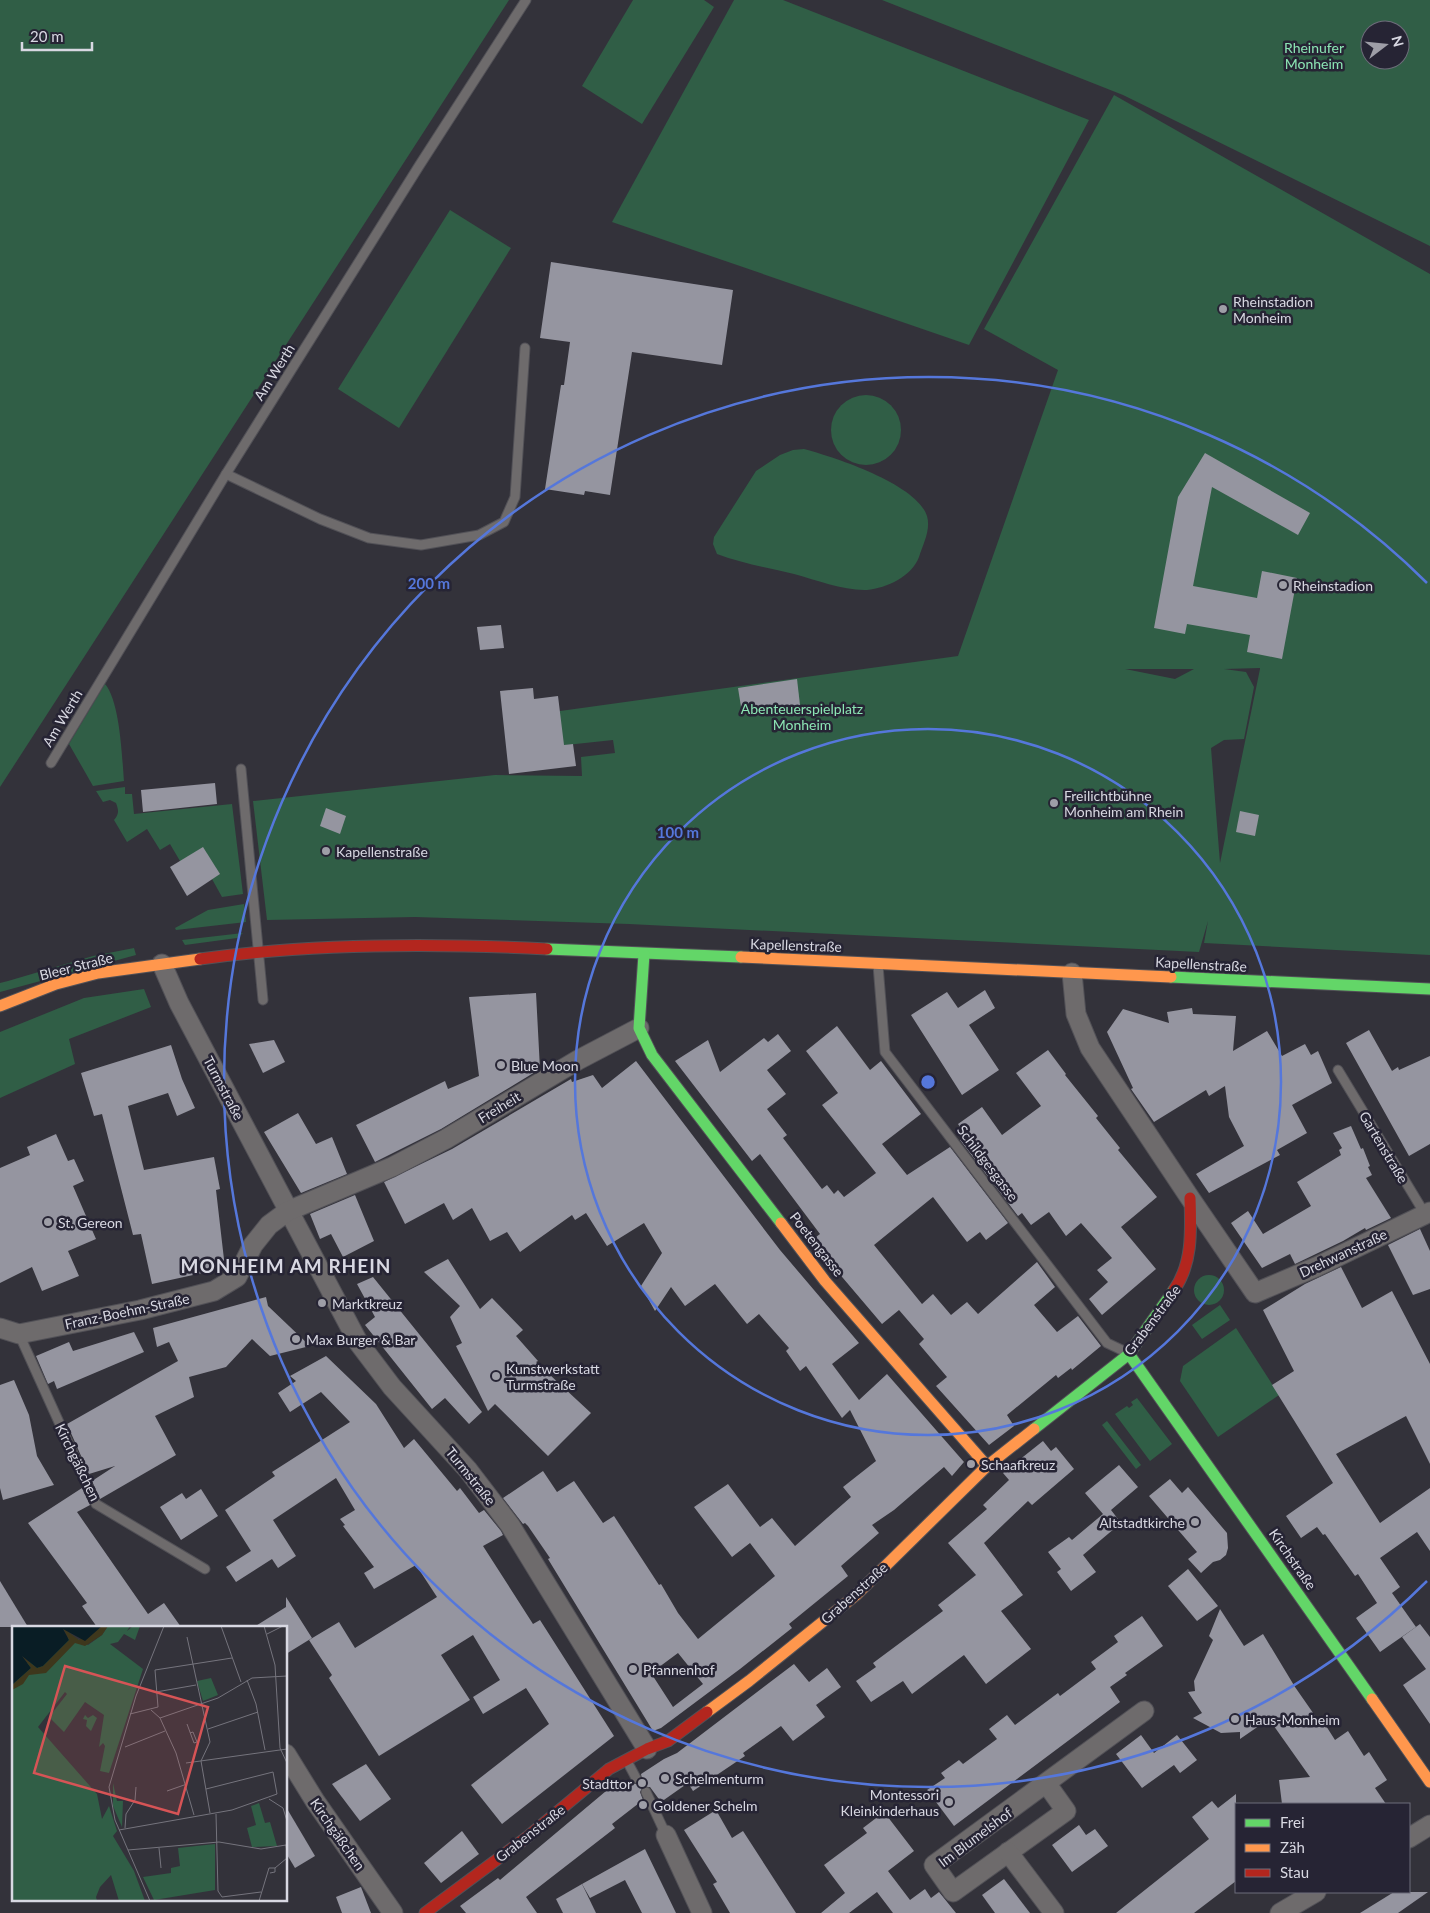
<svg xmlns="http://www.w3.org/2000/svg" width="1430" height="1913" viewBox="0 0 1430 1913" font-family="Lato,sans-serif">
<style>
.green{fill:#305e46;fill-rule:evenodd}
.building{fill:#9595a0;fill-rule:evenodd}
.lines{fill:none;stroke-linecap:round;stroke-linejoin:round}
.lane-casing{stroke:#525157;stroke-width:11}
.street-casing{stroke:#525157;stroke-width:21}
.fast-casing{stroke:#525157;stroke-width:13}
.slow-casing{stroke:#525157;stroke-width:13}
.jam-casing{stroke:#525157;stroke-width:13}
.lane{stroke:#6e6b6c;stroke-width:9}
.street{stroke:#6e6b6c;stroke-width:19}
.fast{stroke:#63d668;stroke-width:11}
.slow{stroke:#ff974d;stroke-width:11}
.jam{stroke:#b3261e;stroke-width:11}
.ring{fill:none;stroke:#5577db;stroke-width:2.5}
.poi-dot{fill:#9e9ea7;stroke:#262434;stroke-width:2}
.labels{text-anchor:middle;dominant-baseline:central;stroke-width:5;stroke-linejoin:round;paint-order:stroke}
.park-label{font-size:14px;fill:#8ce5b4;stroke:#262434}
.poi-label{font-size:14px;fill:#d8d8e2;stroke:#262434;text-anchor:start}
.street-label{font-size:14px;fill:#d8d8e2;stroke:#262434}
.district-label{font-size:19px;font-weight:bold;letter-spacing:1px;fill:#d8d8e2;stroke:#262434}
.inset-road{fill:none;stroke:#75747d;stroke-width:1}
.view{fill:#d65456;fill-opacity:0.15;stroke:#d65456;stroke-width:2.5}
.inset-edge{fill:none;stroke:#d8d8e2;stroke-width:2.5}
.centre{fill:#5577db;stroke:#262434;stroke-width:2.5}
.ring-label{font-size:15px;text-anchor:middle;font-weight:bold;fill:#5577db;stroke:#262434;stroke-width:5;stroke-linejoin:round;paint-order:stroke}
</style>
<rect width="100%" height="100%" fill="#33323a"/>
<g class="green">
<path d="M0 0H509L0 787Z"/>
<path d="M633 0H704L714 7 642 124 582 86Z"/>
<path d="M734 0H783L1089 120 969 345 612 222Z"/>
<path d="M882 0H1430V246L1123 95ZM1370 30H1400V60H1370Z"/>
<path d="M1114 95 1430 274V955L1204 943 1208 921 1199 952 629 924 415 917 267 920 253 801 495 775 582 776 581 757 615 753 613 740 557 746 553 712 958 656 1058 370 984 329ZM1260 668V669L1220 863 1211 748 1224 740 1244 739 1254 687 1246 672 1224 669ZM1125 669H1194L1175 679Z"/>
<path d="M450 210 511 248 399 428 338 389Z"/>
<circle cx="866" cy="430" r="35"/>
<path d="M804 449C834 457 917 484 927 516 931 530 923 544 919 557 912 576 887 588 867 590 845 591 816 580 794 574 768 568 741 563 717 554L713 544 714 537 756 471 780 455 793 450Z"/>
<path d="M105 684C120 701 122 757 124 781L93 786 69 744Z"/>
<path d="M125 787V794H132L134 814 232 804 243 894 222 897 212 879 219 874 180 861 170 844 160 850 147 829 127 842 114 820C119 814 119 811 116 803L110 800 103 802 96 791Z"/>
<path d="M244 904 246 922 176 930 175 928 208 910Z"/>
<path d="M243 933 237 938 185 945 182 940Z"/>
<path d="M134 948 136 955 0 992V983L8 981 93 956Z"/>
<path d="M144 989 151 1007 69 1039 75 1064 0 1098V1032L84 998Z"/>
<circle cx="1209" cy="1290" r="15"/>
<path d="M1220 1305 1230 1320 1202 1339 1192 1325Z"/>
<path d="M1236 1328 1279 1395 1218 1437 1180 1381 1183 1366Z"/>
<path d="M1137 1398 1172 1444 1150 1461 1115 1414 1127 1406 1129 1408 1133 1405 1131 1402Z"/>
<path d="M1107 1421 1141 1465 1136 1469 1102 1425Z"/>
</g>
<g class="building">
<path d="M551 262 733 290 722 365 632 352 610 495 585 491 584 495 545 489 561 385H564L570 342 540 338Z"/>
<path d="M1205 453 1310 513 1298 535 1212 487 1193 586 1257 598 1262 571 1297 578 1282 659 1247 652 1250 635 1187 624 1185 634 1154 628 1178 497Z"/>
<path d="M501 625 504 648 480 650 477 627Z"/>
<path d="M797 679 800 705 742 713 738 688Z"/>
<path d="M533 688 534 699 558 696 564 745 573 744 576 766 509 774 500 691Z"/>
<path d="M215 783 217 804 143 812 141 790Z"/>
<path d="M326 808 346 816 340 834 320 826Z"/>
<path d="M1240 811 1259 815 1255 836 1236 832Z"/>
<path d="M203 847 220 874 187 896 170 867Z"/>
<path d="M985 990 995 1008 969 1025 999 1070 962 1095 911 1015 947 992 958 1008Z"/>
<path d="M536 993 540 1069 441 1129 375 1162 356 1125 445 1081 448 1089 479 1076 469 997Z"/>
<path d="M1192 1008 1193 1014 1236 1016 1233 1051 1267 1031 1282 1056 1305 1044 1311 1055 1318 1051 1332 1083 1292 1105 1307 1133 1277 1150 1280 1155 1209 1193 1196 1174 1244 1146 1229 1117 1225 1086 1209 1096 1206 1090 1154 1122 1131 1089 1133 1088 1107 1032 1123 1009 1169 1023 1167 1012Z"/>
<path d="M837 1026 870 1070 881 1061 921 1114 882 1144 907 1175 950 1147 1008 1223 986 1240 980 1232 967 1242 933 1197 874 1245 922 1304 933 1294 951 1315 967 1302 978 1314 1037 1262 1055 1287 1034 1305 1057 1332 1078 1316 1101 1346 1072 1370 1071 1368 1058 1378 1056 1375 1007 1415 1014 1426 989 1445 936 1386 947 1377 919 1344 924 1339 899 1310 882 1324 837 1271 812 1240 820 1234 760 1154 752 1161 675 1061 708 1040 720 1072 764 1038 768 1042 778 1034 791 1051 767 1070 786 1094 767 1109 787 1135 783 1138 822 1189 827 1185 834 1194 838 1190 844 1197 876 1173 822 1105 838 1093 806 1051Z"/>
<path d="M1369 1030 1392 1071 1398 1067 1399 1070 1430 1056V1144L1409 1156 1346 1043Z"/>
<path d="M274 1040 285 1062 263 1073 249 1044Z"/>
<path d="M171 1045 182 1079 195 1108 177 1116 168 1093 128 1106 144 1170 214 1157 220 1189 216 1190 225 1268 152 1284 141 1234 133 1235 102 1114 94 1116 81 1073Z"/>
<path d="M1048 1050 1066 1074 1065 1075 1098 1116 1096 1118 1120 1148 1118 1150 1157 1197 1121 1227 1156 1269 1102 1315 1089 1299 1108 1282 1097 1270 1112 1258 1081 1223 1066 1236 1049 1212 1031 1225 1022 1213 1018 1216 960 1140 966 1136 958 1124 982 1107 1002 1135 1041 1106 1016 1073Z"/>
<path d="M636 1061 780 1250 859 1343 832 1364 859 1400 887 1374 964 1462 952 1476 944 1467 894 1510 872 1525 879 1533 841 1566 848 1576 789 1624 792 1628 740 1669 661 1728 653 1731 548 1559 550 1558 528 1526 525 1523 523 1524 503 1498 543 1471 557 1492 574 1481 603 1523 614 1516 659 1585 661 1584 678 1613 698 1639 775 1576 750 1543 732 1557 694 1507 728 1484 760 1527 772 1518 795 1546 851 1497 843 1487 876 1461 850 1410 842 1418 806 1366 800 1371 786 1351 789 1348 759 1314 747 1324 715 1284 685 1306 671 1287 655 1311 641 1286 662 1253 644 1223 607 1246 586 1213 575 1220 572 1215 520 1252 507 1232 490 1241 472 1208 453 1220 444 1203 405 1224 384 1182 452 1149 571 1079 572 1082 593 1075 602 1088ZM678 1653 703 1684 673 1707 651 1673Z"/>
<path d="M298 1113 316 1144 332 1137 347 1174 301 1193 264 1132Z"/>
<path d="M1351 1126 1361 1149 1363 1148 1370 1166 1368 1167 1372 1175 1366 1178 1391 1218 1366 1230 1365 1228 1343 1241 1295 1264 1290 1254 1262 1268 1231 1223 1248 1211 1263 1234 1311 1206 1297 1182 1341 1155 1339 1150 1342 1148 1333 1133Z"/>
<path d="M56 1134 68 1161 74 1159 84 1181 73 1186 96 1239 68 1251 79 1276 42 1291 32 1267 0 1283V1168L30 1155 27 1147Z"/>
<path d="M355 1195 374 1241 343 1257 331 1234 320 1239 310 1214Z"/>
<path d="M1420 1229 1430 1251V1289L1413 1295 1388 1245Z"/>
<path d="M448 1259 480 1309 492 1298 523 1330 516 1336 538 1361 536 1362 591 1413 548 1456 495 1404 488 1411 456 1346 462 1343 450 1317 460 1306 424 1272Z"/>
<path d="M1341 1267 1362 1308 1392 1291 1430 1364V1464L1406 1416 1336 1454 1380 1523 1430 1488V1551L1417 1532 1380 1558 1400 1587 1392 1593 1416 1627 1380 1652 1356 1618 1377 1603 1358 1574 1355 1576 1325 1534 1323 1535 1317 1527 1301 1538 1286 1516 1333 1483 1272 1385 1294 1371 1263 1310 1305 1284Z"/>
<path d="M373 1277 482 1412 469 1424 445 1398 432 1409 365 1325 375 1317 357 1284Z"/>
<path d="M266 1297 268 1306 310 1346 270 1356 252 1339 226 1367 189 1377 194 1397 155 1416 176 1455 100 1499 92 1481 115 1466 89 1474 67 1424 178 1361 169 1342 157 1347 153 1328Z"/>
<path d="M134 1332 144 1352 57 1389 54 1381 48 1384 36 1356 69 1342 73 1351Z"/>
<path d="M326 1356 376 1404 404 1448 414 1439 457 1491 460 1488 479 1513 484 1510 501 1531 503 1535 483 1546 533 1624 540 1620 614 1736 502 1824 471 1785 549 1724 526 1688 483 1714 473 1697 500 1680 473 1635 441 1655 470 1700 379 1756 329 1678 332 1675 309 1640 339 1622 355 1648 437 1597 416 1565 374 1589 364 1573 374 1567 343 1526 345 1525 340 1519 355 1510 336 1478 273 1520 296 1556 278 1568 272 1559 236 1582 226 1567 251 1551 225 1510 275 1476 272 1472 350 1422 321 1392 290 1412 278 1393 296 1381 290 1376Z"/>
<path d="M14 1380 29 1415 37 1456 54 1485 3 1500 0 1488V1385Z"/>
<path d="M1043 1441 1051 1451 1056 1447 1074 1469 1032 1505 1028 1501 984 1543 1023 1595 1001 1611 1031 1649 986 1684 964 1655 912 1694 903 1681 871 1702 856 1681 876 1667 873 1663 943 1611 938 1605 976 1575 948 1543 987 1509 983 1505 1009 1480 1003 1473Z"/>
<path d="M1119 1465 1138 1487 1111 1510 1121 1523 1083 1555 1096 1572 1071 1591 1057 1572 1061 1569 1048 1552 1069 1537 1072 1540 1103 1514 1085 1493Z"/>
<path d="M1170 1479 1182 1493 1188 1487 1227 1533 1228 1548 1226 1555 1220 1560 1213 1562 1201 1573 1188 1559 1197 1552 1149 1496Z"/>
<path d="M82 1488 90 1505 77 1512 148 1614 164 1603 181 1627H97L82 1606 87 1603 28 1523Z"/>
<path d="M201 1489 218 1516 181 1540 160 1507 182 1493 186 1499Z"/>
<path d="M1188 1569 1218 1606 1197 1621 1168 1586Z"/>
<path d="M0 1581 28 1627H0Z"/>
<path d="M286 1597 312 1638 286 1654V1627H254L286 1607Z"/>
<path d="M1220 1609 1244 1646 1263 1634 1295 1687 1318 1720 1321 1718 1335 1740 1348 1731 1364 1756 1369 1752 1387 1780 1375 1788 1386 1804H1282L1279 1780 1310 1777 1269 1719 1240 1739V1732L1221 1733 1193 1718 1202 1713 1188 1692 1195 1691 1194 1681 1213 1640 1209 1636Z"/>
<path d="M1142 1616 1163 1646 1125 1673 1127 1675 1110 1687 1120 1702 954 1826 927 1790 945 1778 941 1773 959 1760 963 1764 997 1739 989 1729 1007 1715 1015 1725 1058 1693 1060 1696 1096 1669 1091 1662 1118 1642 1114 1636Z"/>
<path d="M1420 1624 1430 1637V1724L1403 1685 1426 1669 1402 1637Z"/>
<path d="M794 1664 809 1682 827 1668 841 1687 816 1705 825 1717 793 1741 781 1726 743 1753 745 1756 693 1791 688 1783 661 1802 650 1787H643L640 1792 643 1800 612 1824 615 1828 526 1897 537 1913H466L460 1906 498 1878 500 1880 612 1786 616 1791 631 1781 635 1784 639 1783 642 1779 641 1774 664 1759 677 1753Z"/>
<path d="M1141 1735 1154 1753 1177 1735 1197 1760 1180 1773 1174 1765 1142 1788 1116 1754Z"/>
<path d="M366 1764 391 1799 360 1821 332 1784Z"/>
<path d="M1236 1794V1881L1194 1913H1116L1209 1839 1192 1817 1212 1801 1218 1808Z"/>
<path d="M286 1807 315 1856 295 1868 286 1853Z"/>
<path d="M716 1810 732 1838 743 1831 796 1913H730L713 1884 717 1882 684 1830Z"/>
<path d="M884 1812 914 1851 888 1871 910 1900 925 1889 931 1898 939 1892 956 1913H893L877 1892 849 1913H821L845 1893 824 1865 867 1833 863 1828Z"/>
<path d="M1079 1825 1086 1835 1095 1829 1108 1846 1072 1872 1052 1845Z"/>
<path d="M462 1831 479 1854 441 1883 424 1863Z"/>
<path d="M645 1849 676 1913H642L625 1880 590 1898 582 1884Z"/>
<path d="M1004 1879 1030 1913H995L982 1895Z"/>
<path d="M582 1884 596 1913H563L556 1899Z"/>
<path d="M361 1887 371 1913H342L336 1897Z"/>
<path d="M1394 1892H1428L1398 1913H1360Z"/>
</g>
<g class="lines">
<g class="lane-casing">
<g id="lane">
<path d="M226 474 320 519 369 538 421 545 479 535 504 522 515 497 525 348"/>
<path d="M51 763 226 474 419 166 526 0"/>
<path d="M241 769 263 1000"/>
<path d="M878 965 885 1052 1107 1343 1126 1352"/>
<path d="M1338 1070 1425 1214"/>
<path d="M19 1334 96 1504 205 1569"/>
<path d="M628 1763 636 1778"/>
<path d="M646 1792 666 1835"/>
</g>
</g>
<g class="street-casing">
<g id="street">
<path d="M162 964 179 1003 358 1342 392 1387 468 1470 510 1525 647 1749"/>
<path d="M1072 973 1076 1014 1090 1048 1190 1198 1255 1293 1316 1267 1430 1212"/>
<path d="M0 1328 19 1334 140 1310 214 1291 237 1277 253 1245 269 1225 288 1211 392 1167 446 1139 578 1060 639 1028"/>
<path d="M286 1754 315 1801 393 1913"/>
<path d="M1046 1783 1066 1811 953 1892 934 1865 1144 1711"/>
<path d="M666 1835 702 1913"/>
<path d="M1409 1838 1430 1825"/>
<path d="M1008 1852 1054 1913"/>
<path d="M1280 1913 1316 1892"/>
</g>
</g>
<g class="fast-casing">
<g id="fast">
<path d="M547 949 741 957"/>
<path d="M644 954 639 1028 652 1055 781 1223"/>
<path d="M1171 977 1430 989"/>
<path d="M1129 1354 1372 1699"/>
<path d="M1034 1429 1129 1354 1174 1290"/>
</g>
</g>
<g class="slow-casing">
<g id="slow">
<path d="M741 957 1171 977"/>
<path d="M0 1006 56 984 98 973 200 959"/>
<path d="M781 1223 825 1281 987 1466"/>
<path d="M1372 1699 1430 1782"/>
<path d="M707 1712 749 1681 856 1595 987 1466 1034 1429"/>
</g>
</g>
<g class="jam-casing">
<g id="jam">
<path d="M200 959C315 943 432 943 547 949"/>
<path d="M1174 1290C1193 1263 1191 1230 1190 1198"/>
<path d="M425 1913 526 1838 609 1769 647 1749 668 1741 707 1712"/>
</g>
</g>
<use href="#lane" class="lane"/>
<use href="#street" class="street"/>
<use href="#fast" class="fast"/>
<use href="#slow" class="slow"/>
<use href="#jam" class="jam"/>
</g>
<g class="ring">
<circle cx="928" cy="1082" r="353"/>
<path d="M1427 1581A705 705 0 1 1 1427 583"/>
</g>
<g class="poi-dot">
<circle cx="1223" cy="309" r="5"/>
<circle cx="1283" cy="585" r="5"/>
<circle cx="1054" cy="803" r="5"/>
<circle cx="326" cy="851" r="5"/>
<circle cx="501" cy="1065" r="5"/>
<circle cx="48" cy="1222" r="5"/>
<circle cx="322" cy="1303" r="5"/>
<circle cx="296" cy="1339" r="5"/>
<circle cx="496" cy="1376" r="5"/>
<circle cx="971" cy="1464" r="5"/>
<circle cx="1195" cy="1522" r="5"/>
<circle cx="633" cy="1669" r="5"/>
<circle cx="1235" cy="1719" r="5"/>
<circle cx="665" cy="1778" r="5"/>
<circle cx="642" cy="1783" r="5"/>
<circle cx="949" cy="1802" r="5"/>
<circle cx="643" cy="1805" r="5"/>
</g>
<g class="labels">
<g class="park-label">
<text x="1314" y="47">Rheinufer<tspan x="1314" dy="16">Monheim</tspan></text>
<text x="802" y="708">Abenteuerspielplatz<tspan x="802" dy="16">Monheim</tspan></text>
</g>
<g class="poi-label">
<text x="1233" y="301">Rheinstadion<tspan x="1233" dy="16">Monheim</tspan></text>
<text x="1293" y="585">Rheinstadion</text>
<text x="1064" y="795">Freilichtbühne<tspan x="1064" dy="16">Monheim am Rhein</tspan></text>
<text x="336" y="851">Kapellenstraße</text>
<text x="511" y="1065">Blue Moon</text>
<text x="58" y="1222">St. Gereon</text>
<text x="332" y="1303">Marktkreuz</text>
<text x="306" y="1339">Max Burger &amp; Bar</text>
<text x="506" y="1368">Kunstwerkstatt<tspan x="506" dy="16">Turmstraße</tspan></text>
<text x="981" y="1464">Schaafkreuz</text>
<text x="1185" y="1522" text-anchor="end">Altstadtkirche</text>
<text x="643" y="1669">Pfannenhof</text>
<text x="1245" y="1719">Haus-Monheim</text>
<text x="675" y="1778">Schelmenturm</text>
<text x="632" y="1783" text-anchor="end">Stadttor</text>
<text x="939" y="1794" text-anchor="end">Montessori<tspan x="939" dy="16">Kleinkinderhaus</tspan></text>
<text x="653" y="1805">Goldener Schelm</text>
</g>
<g class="street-label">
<text transform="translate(274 372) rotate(-58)">Am Werth</text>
<text transform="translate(62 718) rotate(-59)">Am Werth</text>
<text transform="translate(796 945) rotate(2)">Kapellenstraße</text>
<text transform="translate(1201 964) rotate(3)">Kapellenstraße</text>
<text transform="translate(76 966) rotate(-14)">Bleer Straße</text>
<text transform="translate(224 1088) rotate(62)">Turmstraße</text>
<text transform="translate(499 1107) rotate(-31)">Freiheit</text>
<text transform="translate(1384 1147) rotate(59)">Gartenstraße</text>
<text transform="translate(988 1163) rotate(53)">Schildgesgasse</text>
<text transform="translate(817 1244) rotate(52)">Poetengasse</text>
<text transform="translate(1343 1253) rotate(-25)">Drehwanstraße</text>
<text transform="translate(127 1311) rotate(-12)">Franz-Boehm-Straße</text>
<text transform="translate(1152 1320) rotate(-53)">Grabenstraße</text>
<text transform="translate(78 1462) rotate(64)">Kirchgäßchen</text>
<text transform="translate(471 1476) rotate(51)">Turmstraße</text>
<text transform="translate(1293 1559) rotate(55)">Kirchstraße</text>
<text transform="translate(854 1593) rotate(-42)">Grabenstraße</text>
<text transform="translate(530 1833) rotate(-38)">Grabenstraße</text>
<text transform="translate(338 1834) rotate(55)">Kirchgäßchen</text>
<text transform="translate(975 1837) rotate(-37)">Im Blumelshof</text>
</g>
<g class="district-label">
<text x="286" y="1265">MONHEIM AM RHEIN</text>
</g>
</g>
<g transform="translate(12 1626)">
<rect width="275" height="275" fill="#33323a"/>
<path d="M96 0H118L115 5 121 0H128L123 14 112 8 106 16 98 18 131 43 97 147 88 145 93 120 91 117 87 121 92 89 73 76 52 106 37 91 55 68 53 66 26 101 85 168 90 193 97 180 105 205 101 210 122 245 133 275H107L99 249 88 261 84 271 85 275H0V46L60 10 76 19 90 9ZM199 52 206 69 191 75 185 55ZM73 89 76 92 81 89 85 92 79 105 74 100 75 94 71 93ZM101 157 105 175H111L110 201 101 180ZM247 177 253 197 258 196 265 220 240 221 235 202 244 199 239 180ZM203 218V264L142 274 131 251 159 247V242L168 240 166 222Z" fill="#305e46"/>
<path d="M90 0H96L90 9 73 20 63 17 34 47 17 49 11 58 0 64V59L19 42 10 30 25 42 31 40 57 14 51 2 67 14Z" fill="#3e371c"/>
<path d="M0 0H90L73 15 51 3 57 14 31 40 25 42 10 30 19 42 0 59Z" fill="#091d25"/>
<path class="inset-road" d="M209 0 229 56M252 0 263 39 268 122 275 137M255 8 271 0M175 11 198 116 189 135 198 187M235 54 244 78 253 124M144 66 184 59M139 84 148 92 164 127 182 189M118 88 146 81 143 44 220 32M148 92 206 72 240 52 275 50M175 98 182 117 185 116 181 106 178 107M196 103 246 86M113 121 153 105M174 137 275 123M155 165 175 158M257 173 271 182 275 195M204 188 206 265 210 271M113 202 114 188 123 174 124 161M107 204 220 184 265 168 261 146 194 163M147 222 149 242M116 224 207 216 249 223 274 219 275 227M258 247 263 246V242L275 232M210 271 249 266M138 275 103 194 97 161 124 70 152 0M247 275 257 242H263"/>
<path class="view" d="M53 40 196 81 166 188 22 147Z"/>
<rect width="275" height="275" class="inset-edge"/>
</g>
<circle cx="928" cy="1082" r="8" class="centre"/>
<g class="ring-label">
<text x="429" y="589">200 m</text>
<text x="678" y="838">100 m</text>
</g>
<rect x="1235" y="1803" width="175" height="90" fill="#262434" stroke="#6d6c7a"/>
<rect x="1245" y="1819" width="25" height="8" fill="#63d668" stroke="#6d6c7a"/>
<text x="1280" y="1828" font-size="15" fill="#d8d8e2">Frei</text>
<rect x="1245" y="1844" width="25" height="8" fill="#ff974d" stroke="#6d6c7a"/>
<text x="1280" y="1853" font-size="15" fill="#d8d8e2">Zäh</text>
<rect x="1245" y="1869" width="25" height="8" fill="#b3261e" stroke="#6d6c7a"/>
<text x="1280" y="1878" font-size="15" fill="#d8d8e2">Stau</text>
<g transform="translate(1385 45) rotate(74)"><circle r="24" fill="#262434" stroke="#6d6c7a"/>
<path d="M0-4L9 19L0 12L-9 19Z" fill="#9e9ea7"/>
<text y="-8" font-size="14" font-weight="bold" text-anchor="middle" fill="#d8d8e2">N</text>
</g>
<path d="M22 42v8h70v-8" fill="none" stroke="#d8d8e2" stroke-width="2.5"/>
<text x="30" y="42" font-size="15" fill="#d8d8e2" stroke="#262434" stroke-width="4" paint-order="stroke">20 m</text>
</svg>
